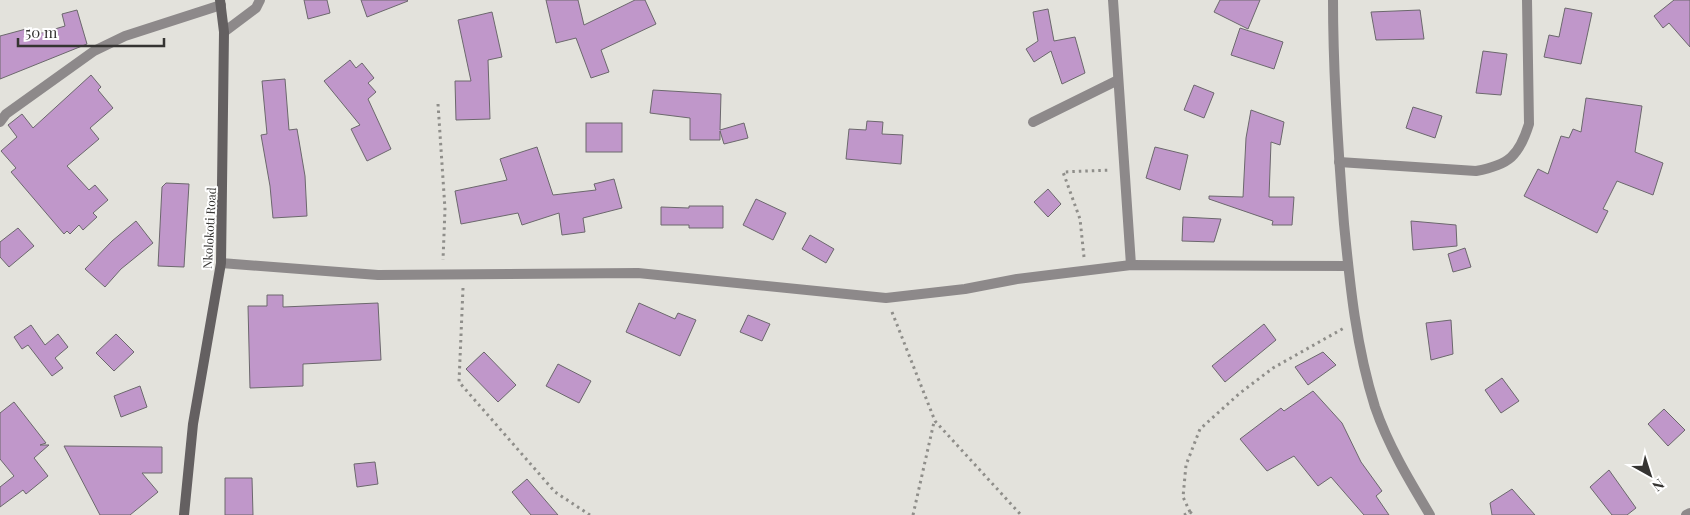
<svg xmlns="http://www.w3.org/2000/svg" width="1690" height="515" viewBox="0 0 1690 515" font-family="'Playfair Display',serif">
<style>
.building{fill:#c097ca;stroke:#6c686d}
.lines{fill:none;stroke-linecap:round;stroke-linejoin:round}
.path{stroke:#8f8e8a;stroke-width:3;stroke-dasharray:2.5 4;stroke-linecap:butt}
.street{stroke:#8d898a;stroke-width:10}
.secondary{stroke:#646061;stroke-width:10}
.labels{text-anchor:middle;dominant-baseline:central;stroke-width:4;stroke-linejoin:round;paint-order:stroke}
.street-label{font-size:12px;fill:#353432;stroke:#fff}
</style>
<rect width="100%" height="100%" fill="#e3e2dc"/>
<g class="building">
<path d="M304 0H327L330 13 308 19Z"/>
<path d="M361 0H407L408 1 367 17Z"/>
<path d="M546 0H578L584 25 635 0H645L656 24 601 50 609 72 591 78 576 38 556 43Z"/>
<path d="M1220 0H1260L1248 29 1214 12Z"/>
<path d="M1674 0H1690V47L1669 23 1663 28 1654 16Z"/>
<path d="M1565 8 1592 13 1581 64 1544 57 1549 35 1559 37Z"/>
<path d="M1048 9 1054 41 1075 37 1085 73 1062 84 1051 51 1034 62 1026 49 1038 41 1033 12Z"/>
<path d="M77 10 87 44 0 79V36L26 29 28 37 65 26 62 14Z"/>
<path d="M1420 10 1424 39 1376 40 1371 12Z"/>
<path d="M492 12 502 57 488 60 490 119 456 120 455 81H471L458 20Z"/>
<path d="M1240 28 1283 42 1274 69 1231 55Z"/>
<path d="M1483 51 1507 54 1501 95 1476 93Z"/>
<path d="M350 60 356 68 362 63 374 78 368 83 376 92 368 99 391 149 367 161 351 129 360 125 324 81Z"/>
<path d="M91 75 101 87 98 90 113 108 90 128 99 139 67 166 89 190 95 185 108 200 93 213 97 217 83 230 79 225 70 234 67 231 64 234 11 172 16 168 1 151 17 137 8 125 22 114 33 128Z"/>
<path d="M285 79 289 130 297 129 305 176 307 216 273 218 270 186 261 135 267 134 262 81Z"/>
<path d="M1194 85 1214 93 1204 118 1184 110Z"/>
<path d="M653 90 721 94 720 130 744 123 748 138 724 144 720 131V140H690V118L650 113Z"/>
<path d="M1586 98 1642 106 1635 152 1663 163 1653 195 1617 181 1603 209 1608 211 1597 233 1524 196 1538 169 1548 174 1561 136 1569 138 1573 129 1581 132Z"/>
<path d="M1413 107 1442 116 1435 138 1406 128Z"/>
<path d="M1251 110 1284 122 1280 145 1271 142 1269 197H1294L1292 225H1272L1273 221 1209 199V196L1243 197 1246 138Z"/>
<path d="M867 121 883 122 882 134 903 135 901 164 846 159 849 129 866 130Z"/>
<rect x="586" y="123" width="36" height="29"/>
<path d="M537 147 553 195 596 190 594 184 614 179 622 208 583 218 585 232 562 235 559 213 522 225 518 213 461 224 455 191 507 180 500 159Z"/>
<path d="M1155 147 1188 155 1180 190 1146 178Z"/>
<path d="M166 183 189 184 184 267 158 266 162 187Z"/>
<path d="M1048 189 1061 204 1048 217 1034 202Z"/>
<path d="M756 199 786 213 773 240 743 225Z"/>
<path d="M689 206H723V228H689V225H661V207L689 208Z"/>
<path d="M1183 217 1221 219 1214 242 1182 241Z"/>
<path d="M136 221 153 243 121 269 105 287 85 269 112 241Z"/>
<path d="M1411 221 1456 225 1457 246 1413 250Z"/>
<path d="M18 228 34 246 9 267 0 257V242Z"/>
<path d="M810 235 834 249 826 263 802 249Z"/>
<path d="M1465 248 1471 267 1453 272 1448 254Z"/>
<path d="M267 295H283V307L378 303 381 360 303 364V386L250 388 248 306H267Z"/>
<path d="M639 303 675 319 678 313 696 320 680 356 626 332Z"/>
<path d="M748 315 770 324 762 341 740 332Z"/>
<path d="M1451 320 1453 354 1431 360 1426 323Z"/>
<path d="M1264 324 1276 340 1225 382 1212 366Z"/>
<path d="M31 325 45 345 58 334 68 347 55 358 63 368 52 376 28 345 22 349 14 337Z"/>
<path d="M116 334 134 352 114 371 96 353Z"/>
<path d="M484 352 516 385 498 402 466 369Z"/>
<path d="M1323 352 1336 365 1308 385 1295 367Z"/>
<path d="M558 364 591 381 579 403 546 386Z"/>
<path d="M1502 378 1519 401 1501 413 1485 390Z"/>
<path d="M140 386 147 407 121 417 114 396Z"/>
<path d="M1313 391 1342 423 1361 462 1382 491 1376 496 1389 515H1364L1331 477 1318 486 1294 456 1267 471 1240 439 1281 408 1284 411Z"/>
<path d="M14 402 46 443 40 445H49L34 458 48 476 26 494 23 490 0 507V487L14 476 0 459V413Z"/>
<path d="M1664 409 1685 430 1668 446 1648 424Z"/>
<path d="M64 446 162 447V473H142L158 492 130 515H100Z"/>
<path d="M375 462 378 484 357 487 354 464Z"/>
<path d="M1609 470 1636 508 1627 515H1612L1590 487Z"/>
<path d="M225 478H252L253 515H225Z"/>
<path d="M527 479 558 515H531L512 492Z"/>
<path d="M1512 489 1535 515H1492L1490 503Z"/>
</g>
<g class="lines">
<g class="path">
<path d="M438 104 445 209 443 260"/>
<path d="M1084 257 1080 219 1063 172 1111 170"/>
<path d="M463 288 459 382 555 492 590 515"/>
<path d="M892 312 935 421 1021 515"/>
<path d="M1190 512 1183 497 1186 465 1200 429 1240 393 1273 368 1344 328"/>
<path d="M913 515 934 422"/>
<path d="M1184 515 1190 512 1194 515"/>
</g>
<g class="street">
<path d="M1113 0 1131 265"/>
<path d="M1333 0C1333 75 1338 149 1344 224 1350 285 1356 347 1375 407 1388 445 1409 480 1430 515"/>
<path d="M224 32 256 8 260 0"/>
<path d="M0 122 6 114 94 51 125 36 221 5"/>
<path d="M1033 122 1118 80"/>
<path d="M1339 162 1476 171C1509 165 1519 156 1529 124L1527 0"/>
<path d="M221 263 378 275 638 273 886 298 965 289 1017 279 1131 265 1348 266"/>
<path d="M1686 515 1690 513"/>
</g>
<path class="secondary" d="M184 515 193 424 221 263 224 32 220 0"/>
</g>
<g class="labels">
<g class="street-label">
<text transform="translate(209 228) rotate(-87)">Nkolokoti Road</text>
</g>
</g>
<g transform="translate(1650 475) rotate(141)" stroke="#ffffff" stroke-width="4" paint-order="stroke">
<path d="M0-4L9 19L0 12L-9 19Z" fill="#353432"/>
<text y="-8" font-size="14" font-weight="bold" text-anchor="middle" fill="#353432">N</text>
</g>
<path d="M18 38v8h146v-8" fill="none" stroke="#353432" stroke-width="2.5"/>
<text x="25" y="38" font-size="15" fill="#353432" stroke="#ffffff" stroke-width="4" paint-order="stroke">50 m</text>
</svg>
